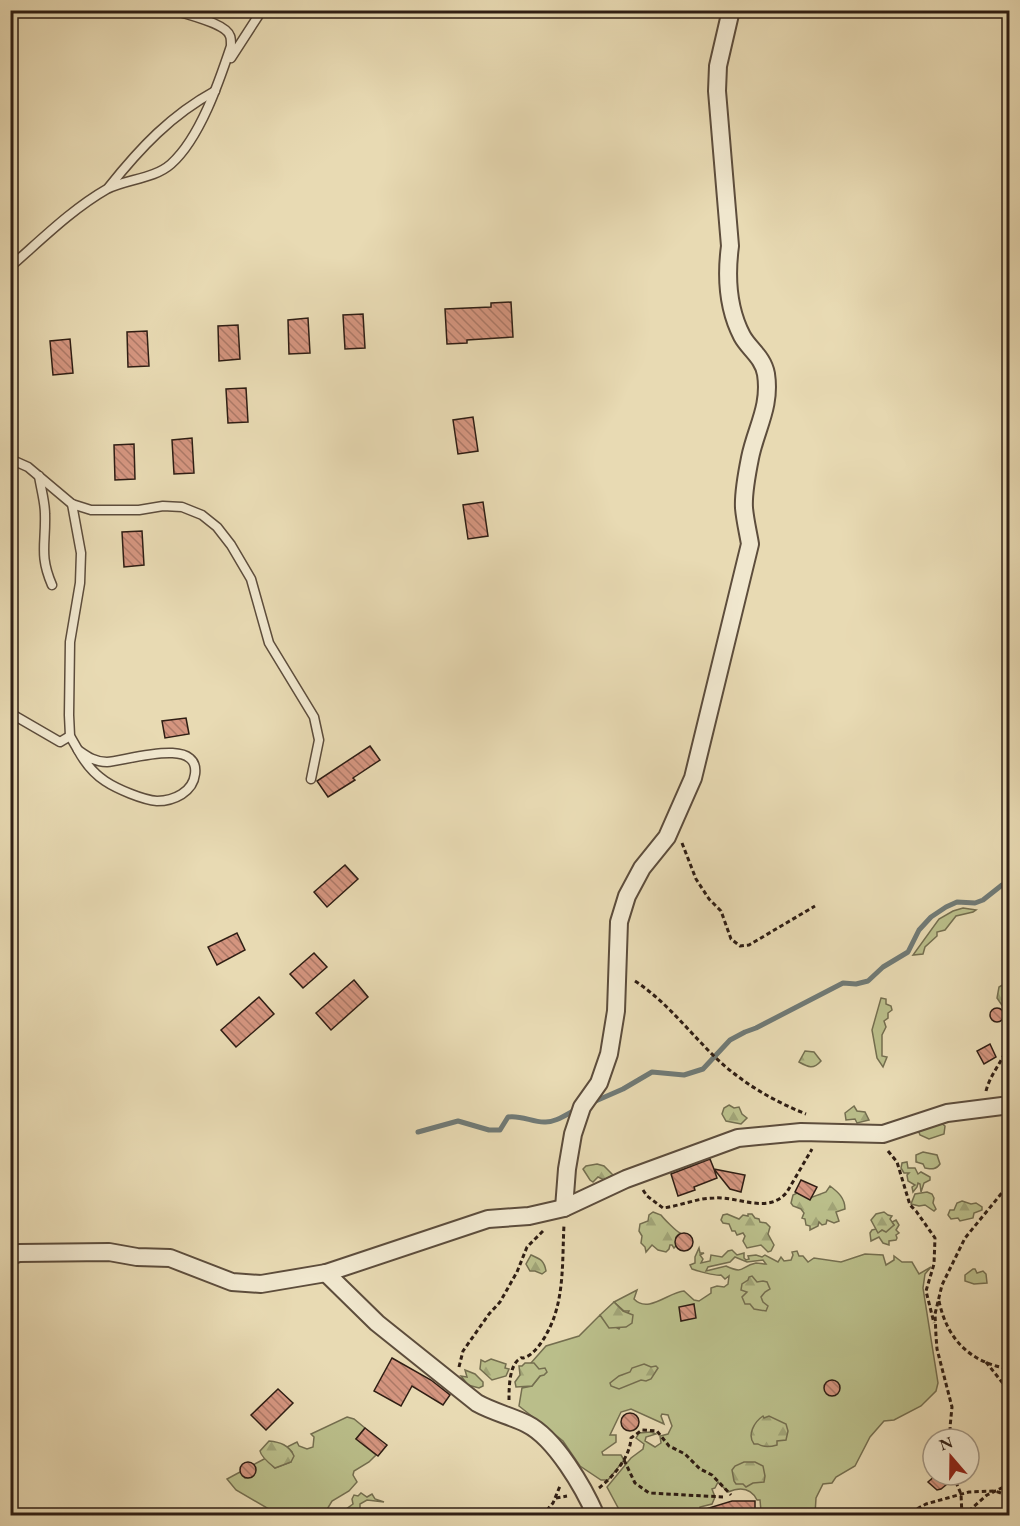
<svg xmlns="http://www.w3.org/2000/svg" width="1020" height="1526" viewBox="0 0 1020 1526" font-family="'EB Garamond',serif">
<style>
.green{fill:#babe8a;stroke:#746e4f;stroke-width:1.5;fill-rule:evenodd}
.forest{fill:url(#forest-firs);stroke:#746e4f;stroke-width:1.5}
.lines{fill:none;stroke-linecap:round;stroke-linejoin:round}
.stream{stroke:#707a76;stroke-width:5}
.building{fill:url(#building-back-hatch);stroke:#2f1e14;stroke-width:1.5}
.service-casing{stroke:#5d4d3c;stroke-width:11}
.minor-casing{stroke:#5d4d3c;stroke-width:20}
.path{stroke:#2f1e14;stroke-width:3;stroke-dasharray:4.5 3;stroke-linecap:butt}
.service{stroke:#f0e7ce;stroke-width:8}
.minor{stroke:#f0e7ce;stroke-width:16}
</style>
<defs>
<pattern id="forest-firs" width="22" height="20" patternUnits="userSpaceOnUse" patternTransform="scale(1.5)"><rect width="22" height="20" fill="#babe8a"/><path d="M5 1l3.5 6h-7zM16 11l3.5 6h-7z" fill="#a0a376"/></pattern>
<pattern id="building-back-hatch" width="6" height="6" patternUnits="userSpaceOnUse" patternTransform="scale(1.5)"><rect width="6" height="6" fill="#d4957f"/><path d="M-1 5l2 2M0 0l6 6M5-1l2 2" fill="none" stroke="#ac7967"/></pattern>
</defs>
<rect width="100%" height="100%" fill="#e8dab3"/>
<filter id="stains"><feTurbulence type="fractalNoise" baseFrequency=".00333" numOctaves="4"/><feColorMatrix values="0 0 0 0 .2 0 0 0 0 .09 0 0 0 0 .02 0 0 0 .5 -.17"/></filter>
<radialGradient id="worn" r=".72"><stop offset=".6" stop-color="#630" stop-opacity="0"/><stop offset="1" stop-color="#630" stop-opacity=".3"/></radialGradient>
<g class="green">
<path d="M963 908 976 910 973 912 956 916 945 930 937 932V936L925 947 923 954 913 955 939 919 953 911Z"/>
<path d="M881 998 886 999V1004L891 1006 892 1010 888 1013V1018L884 1021 886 1027 882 1035V1056L887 1057 883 1067 877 1058 872 1030Z"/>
<path d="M907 1162 908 1168H915L918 1174 921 1172 930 1177V1180L924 1183 921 1192 920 1184 918 1183 917 1187 913 1192 912 1187 915 1185 908 1181 907 1175 909 1173H904L901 1168 902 1163Z"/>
<path d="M927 1192 932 1194 934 1198 933 1203 936 1209 934 1211 925 1205 919 1206 911 1204 915 1194Z"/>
<path d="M896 1220 899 1225 896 1230 899 1233 896 1235 897 1238 896 1240 889 1241V1245L883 1243 879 1237 871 1241 870 1233 872 1230 876 1229 878 1232 894 1225 892 1222Z"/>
<path d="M699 1248 700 1253H704L700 1255 703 1259 701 1263 710 1261 711 1255 722 1257 728 1251 732 1250 737 1255 744 1253V1258L746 1260 749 1259 748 1256 756 1255 762 1257 765 1255 778 1262 781 1257 784 1261 791 1260 793 1255 792 1252 797 1251 799 1256H803L808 1262 814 1258 841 1262 865 1254 883 1255 886 1265 894 1260V1256L902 1262H912L919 1274 931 1267 925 1274 923 1288 938 1383 936 1391 921 1406 894 1420 884 1421 870 1437 855 1466 836 1477 832 1483 823 1484 816 1498 815 1515H755L761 1511 760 1500H757C751 1488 740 1487 728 1492L718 1482 715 1488 712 1489 715 1497 712 1504 700 1507V1515H622L607 1487 631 1458 643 1449 644 1444 636 1438 639 1433 651 1432 656 1434 646 1437 645 1441 655 1447 661 1443 660 1436 668 1434 672 1426 668 1415 662 1414 661 1416 664 1424 631 1409 621 1412 610 1435H616V1442L602 1452 603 1455H621L624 1460 608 1480H601L580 1466 563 1441 519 1406 522 1388 532 1386 540 1376 539 1370 530 1364 546 1346 579 1336 600 1315 605 1321 619 1329 629 1311H624L614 1302 637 1290 634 1299C648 1314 669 1292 684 1291L694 1300 699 1301 711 1293V1288L717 1286 724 1287 728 1284 729 1276 725 1279 721 1275C716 1276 697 1271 692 1269L690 1265 695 1263V1257ZM735 1257 747 1262 763 1260 766 1264C763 1264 759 1263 756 1263 740 1266 745 1275 726 1266L706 1271 708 1267 730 1262Z"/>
<path d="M973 1269H975L977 1273 983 1271 986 1274 987 1283 974 1284 965 1281V1275Z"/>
<path d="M465 1370 475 1374 483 1382V1386L479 1388 468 1385 461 1376 467 1377Z"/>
<path d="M347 1417 354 1419 365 1428 356 1439 376 1455 369 1462 354 1471 353 1475 357 1482 349 1491 332 1501 326 1511 329 1515 346 1509 353 1504 352 1499 354 1495 358 1496 361 1493 367 1497 372 1494 375 1499 384 1502 367 1500 360 1504V1509L365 1513 364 1515H279L236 1490 227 1479 240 1472 245 1478 252 1477 255 1472 253 1465 266 1458 275 1468 291 1462 292 1452 287 1447 297 1442 299 1446 307 1449 313 1447 314 1437 311 1434Z"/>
</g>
<g class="forest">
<path d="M1009 969H1010L1009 1012 1006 1011 997 998 999 987 1006 983 1004 973Z"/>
<path d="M805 1051 814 1052 821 1061C813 1070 808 1067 799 1062Z"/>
<path d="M729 1105 734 1108 739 1107 742 1114 747 1118 741 1124 726 1121 722 1114 724 1108Z"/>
<path d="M854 1106 857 1111 865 1112 869 1120 857 1123 855 1119 846 1120 845 1113Z"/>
<path d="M941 1123 945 1126 944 1134 929 1139 920 1135 918 1130Z"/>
<path d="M923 1152 937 1155 940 1164C936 1170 932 1169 925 1168L923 1164 916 1162V1155Z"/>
<path d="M597 1164 604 1166 613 1175 604 1180 598 1177 593 1182 590 1180 583 1169 586 1166Z"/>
<path d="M830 1186C838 1192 845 1198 845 1209L836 1212 839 1221 834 1223 827 1220 826 1224 822 1225 819 1222 818 1226 810 1230V1226L806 1225 805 1219 802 1218 804 1213 801 1209 793 1206 791 1203 793 1195 797 1193 810 1198 826 1192Z"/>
<path d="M962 1201 971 1204 976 1203 982 1207V1210L974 1213 973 1218 960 1221 958 1218 951 1219 948 1215 950 1210H954L957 1203Z"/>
<path d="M653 1212 661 1215C663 1218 677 1232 680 1233L676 1237V1246L674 1248 672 1245H670L669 1249 666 1252 658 1250 652 1245 646 1252 645 1247 641 1243 642 1236 639 1231 640 1224 648 1221 649 1215Z"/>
<path d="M884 1212 888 1215 892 1216 890 1219 894 1225 886 1232 882 1230 878 1233 871 1220 876 1214Z"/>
<path d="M727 1214 739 1219 743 1215 748 1216V1214H752L755 1218 759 1219 760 1222 766 1223 770 1227 768 1234 774 1245 771 1251 768 1252 761 1245 747 1248 743 1241 745 1236 743 1233 737 1235 735 1231H732L729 1224 723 1223 721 1220 723 1215Z"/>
<path d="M531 1255C540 1259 544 1260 546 1271L542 1274 535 1271H530L526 1264Z"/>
<path d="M752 1276 757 1282 763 1281 767 1282 770 1289 765 1292 761 1297 763 1302 768 1306 766 1311 754 1309 750 1304H745L742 1297 747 1292 741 1290 742 1284 748 1280 749 1277Z"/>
<path d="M614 1302 623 1311 633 1315 632 1323 626 1327 609 1328 600 1315Z"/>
<path d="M491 1359 506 1364 505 1368 509 1369 506 1376 492 1380 480 1369 481 1360 485 1362Z"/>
<path d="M525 1363H534L539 1369 545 1368 547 1372 544 1375 540 1376 532 1386 516 1387 515 1382 520 1375 519 1366H522Z"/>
<path d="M644 1364 651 1367 656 1366 658 1368 651 1379 646 1381 641 1380 619 1389 611 1386 610 1383 619 1376 630 1372 632 1368Z"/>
<path d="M763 1416 764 1418 769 1416 786 1424 788 1431 786 1440 777 1441V1445C770 1447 764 1448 758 1444H754C747 1435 754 1422 763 1416Z"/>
<path d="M269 1441C280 1442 289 1445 294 1456L291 1462 275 1468C270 1464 261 1457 260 1451Z"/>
<path d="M744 1462H755L763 1466 765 1476 764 1482 753 1483 746 1487 743 1484H736L734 1481 732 1470 735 1466Z"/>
</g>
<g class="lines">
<g class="stream">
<path d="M591 1103 623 1089 652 1072 684 1075 703 1069 730 1040 745 1032 756 1028 843 983 856 984 868 981 883 967 908 952 919 930 931 917 946 907 957 902 975 903 983 900 1002 885 1010 883"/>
<path d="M418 1132 458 1121 489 1130H500L508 1117C521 1115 532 1122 544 1122 555 1123 567 1114 577 1109"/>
</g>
</g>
<g class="building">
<path d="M511 302 513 337 467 340V343L447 344 445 309 491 307V303Z"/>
<path d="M363 314 365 348 345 349 343 315Z"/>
<path d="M308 318 310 353 289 354 288 320Z"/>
<path d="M238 325 240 359 219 361 218 326Z"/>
<path d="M147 331 149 366 128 367 127 332Z"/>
<path d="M70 339 73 373 53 375 50 341Z"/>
<path d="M246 388 248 422 228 423 226 389Z"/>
<path d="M473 417 478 451 458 454 453 420Z"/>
<path d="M192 438 194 473 174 474 172 440Z"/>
<path d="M134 444 135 479 115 480 114 445Z"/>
<path d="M483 502 488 536 468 539 463 505Z"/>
<path d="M142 531 144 565 124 567 122 532Z"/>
<path d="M186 718 189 734 165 738 162 721Z"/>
<path d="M370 746 380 760 353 778 355 780 328 797 317 781Z"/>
<path d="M345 865 358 879 327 907 314 892Z"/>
<path d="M237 933 245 950 217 965 208 947Z"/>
<path d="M314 953 327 967 303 988 290 974Z"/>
<path d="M354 980 368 997 331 1030 316 1013Z"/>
<path d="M259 997 274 1014 236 1047 221 1030Z"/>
<circle cx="997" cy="1015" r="7"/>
<path d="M990 1044 996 1057 984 1064 977 1051Z"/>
<path d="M710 1159 714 1169 745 1175 741 1192 730 1189 714 1169 717 1178 694 1187 695 1190 678 1196 671 1174Z"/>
<path d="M801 1180 817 1187 810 1200 795 1192Z"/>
<circle cx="684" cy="1242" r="9"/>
<path d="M694 1304 696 1318 681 1321 679 1307Z"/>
<path d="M392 1358 431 1380 450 1395 443 1405 412 1386 401 1406 374 1391Z"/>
<circle cx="832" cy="1388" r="8"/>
<path d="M278 1389 293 1403 266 1430 251 1415Z"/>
<circle cx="630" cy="1422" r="9"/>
<path d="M365 1428 387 1445 378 1456 356 1439Z"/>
<circle cx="248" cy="1470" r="8"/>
<path d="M936 1475H942L946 1481V1485L941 1489 937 1490 928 1482Z"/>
<path d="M732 1501H755V1515H699V1511Z"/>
</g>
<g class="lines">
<g class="service-casing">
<g id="service">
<path d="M231 58 262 10"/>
<path d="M109 187C140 148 171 115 215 91"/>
<path d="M10 267C41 240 72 209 107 189 127 179 154 179 171 164 200 138 219 82 231 46 231 45 231 38 230 36 226 23 187 15 174 10"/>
<path d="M10 459 28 467 72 504 91 510H139L163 506 182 507 202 515 217 527 231 545 251 579 269 643 314 717 319 740 311 779"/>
<path d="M39 476C41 489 45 502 45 514 46 544 39 555 52 585"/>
<path d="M72 504 81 553 80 583 70 642 69 715 70 736 78 750"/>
<path d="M10 713 60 742 70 736"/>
<path d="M78 750C88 757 95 762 107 762 126 761 200 736 195 774 193 792 174 801 157 801 143 800 117 789 105 781 93 773 85 763 78 750Z"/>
</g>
</g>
<g class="minor-casing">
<g id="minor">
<path d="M564 1208 567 1169 573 1134 582 1107 599 1083 609 1054 616 1011 619 922 627 896 642 868 667 837 693 778 750 544C748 532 745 520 744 508 743 493 747 473 750 458 756 428 771 407 766 374 763 357 749 349 742 336 728 309 726 276 730 246L717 91 718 66 731 10"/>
<path d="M10 1256 19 1253 109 1252 137 1257 170 1258 232 1282 261 1284 326 1273 488 1219 529 1216 564 1208 626 1179 738 1138 801 1132 883 1134 947 1113 1010 1105"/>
<path d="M326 1273 377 1323 477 1403C493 1412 511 1416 527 1424 555 1438 584 1488 596 1516"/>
</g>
</g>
<g class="path">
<path d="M682 843 696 879 709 899 721 911 731 939 740 946 749 945 815 906"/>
<path d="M635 981C667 1002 689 1032 716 1058 741 1082 773 1101 806 1114"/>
<path d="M986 1091C991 1071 1007 1058 1010 1036"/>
<path d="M888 1151 897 1162 910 1205 916 1211 935 1238 934 1264 926 1291 934 1323"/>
<path d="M643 1190 647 1196 663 1208C680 1206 697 1198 714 1198 738 1196 768 1215 787 1192L812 1149"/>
<path d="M939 1301C947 1339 970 1363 1010 1369"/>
<path d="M986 1362 1005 1386 1010 1401"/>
<path d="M459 1367 463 1351 489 1314 500 1302 517 1272 527 1247 543 1231"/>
<path d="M509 1400C509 1389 509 1368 518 1360 524 1355 519 1360 526 1357 534 1354 543 1341 547 1333 565 1301 562 1261 564 1225"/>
<path d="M951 1439 950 1427 952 1407 937 1349 936 1336 935 1314 942 1285 965 1238 1010 1183"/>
<path d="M624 1460 635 1483 649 1493 723 1497"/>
<path d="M953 1475 961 1494 962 1516"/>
<path d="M599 1488C614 1476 630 1457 631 1438L642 1430 657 1431 669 1446 685 1454 700 1469 712 1475 731 1495"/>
<path d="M556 1498 567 1496"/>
<path d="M542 1516 553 1503 560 1486"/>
<path d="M904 1516 926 1504 969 1492 995 1491 1010 1496"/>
<path d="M963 1516 987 1495 1010 1484"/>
</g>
<use href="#service" class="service"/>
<use href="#minor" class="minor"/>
</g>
<rect width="1020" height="1526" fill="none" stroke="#e8dab3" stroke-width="36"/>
<rect x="12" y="12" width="996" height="1502" fill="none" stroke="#2f1e14" stroke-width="3"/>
<rect x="18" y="18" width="984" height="1490" fill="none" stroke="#2f1e14" stroke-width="1.5"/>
<g transform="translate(951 1457) rotate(340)"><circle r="28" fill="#f0e7ce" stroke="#a39784" stroke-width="1.5"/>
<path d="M0-4.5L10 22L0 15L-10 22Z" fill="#8f2418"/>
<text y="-9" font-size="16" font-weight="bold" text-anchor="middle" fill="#2f1e14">N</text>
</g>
<rect width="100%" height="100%" filter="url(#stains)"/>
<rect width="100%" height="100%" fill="url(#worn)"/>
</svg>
